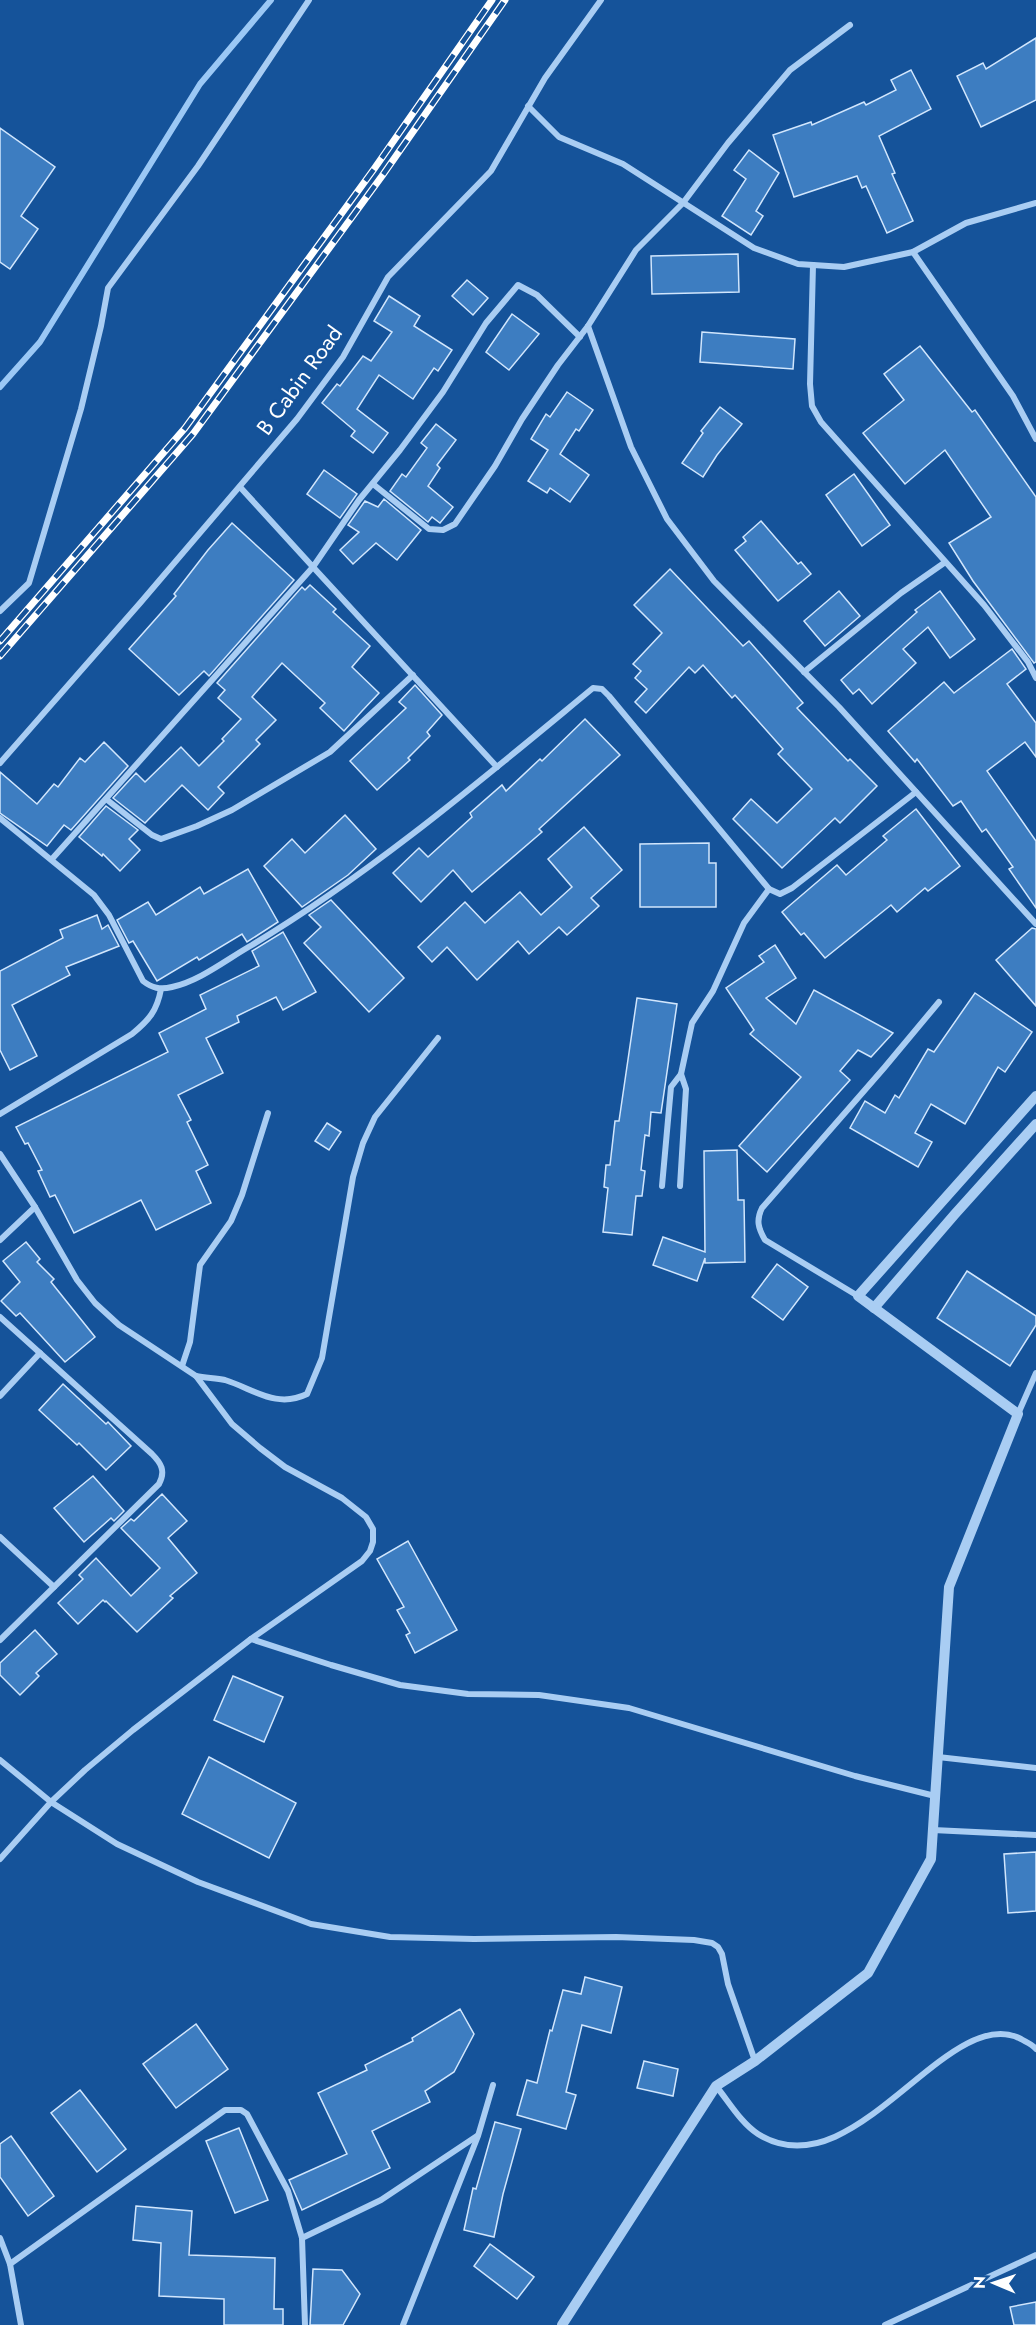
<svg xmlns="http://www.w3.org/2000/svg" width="1036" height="2325" viewBox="0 0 1036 2325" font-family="Jost,sans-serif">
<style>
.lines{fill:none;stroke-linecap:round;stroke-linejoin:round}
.stream{stroke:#9bc8f5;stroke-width:6}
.building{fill:#3d7dc1;stroke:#d1e6fd;stroke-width:1.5}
.minor{stroke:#a9cdf3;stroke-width:6}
.tertiary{stroke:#a9cdf3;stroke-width:10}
.rail-casing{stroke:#fff;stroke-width:7}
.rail{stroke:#15539a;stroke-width:4.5;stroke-dasharray:14;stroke-linecap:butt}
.labels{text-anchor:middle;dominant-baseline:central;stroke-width:5;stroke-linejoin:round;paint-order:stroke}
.street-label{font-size:22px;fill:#fff;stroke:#15539a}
</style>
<rect width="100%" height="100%" fill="#15539a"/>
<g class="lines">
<path class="stream" d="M0 387 40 342 200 84 271 0"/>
</g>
<g class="building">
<path d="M1036 38V100L981 127 957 76 983 63 986 69Z"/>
<path d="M911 70 931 109 879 136 895 173 892 174 913 221 887 233 866 186 862 188 857 176 794 197 773 135 811 122 812 125 864 102 866 105 896 90 891 80Z"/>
<path d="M0 128 55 167 21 216 38 229 10 269 0 262Z"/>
<path d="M749 150 779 173 756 211 763 216 751 235 722 216 746 179 734 170Z"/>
<path d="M738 254 739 292 652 294 651 256Z"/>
<path d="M467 280 488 298 473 315 452 296Z"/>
<path d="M389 296 420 316 414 326 452 350 438 371 434 368 413 399 379 375 357 409 388 433 373 453 351 436 355 431 322 403 337 384 340 386 363 356 371 361 392 332 374 321Z"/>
<path d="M512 314 539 334 509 370 486 352Z"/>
<path d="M702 332 795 339 793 369 700 362Z"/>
<path d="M920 346 972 412 975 410 1036 497V662L1034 663 973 581 949 543 991 517 945 450 905 484 863 433 904 400 884 374Z"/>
<path d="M567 392 593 410 579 431 576 429 560 454 589 475 570 502 550 488 547 493 528 481 548 450 531 439 546 414 550 417Z"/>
<path d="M720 407 742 424 717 455 703 477 682 463 703 433 701 431Z"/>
<path d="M436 424 456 440 437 465 440 468 428 486 453 507 440 523 432 517 428 522 390 491 402 474 406 477 427 448 421 443Z"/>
<path d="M324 470 357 494 340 518 307 494Z"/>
<path d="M854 474 890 525 862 546 826 495Z"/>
<path d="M384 499 421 530 397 560 376 543 353 564 340 550 359 532 348 525 365 501 378 507Z"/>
<path d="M761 521 798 564 801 562 811 574 778 601 735 550 746 541 743 537Z"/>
<path d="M232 523 294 580 209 676 204 671 179 695 129 649 176 596 174 594 208 550Z"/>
<path d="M670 569 743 646 749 641 803 703 797 708 848 761 850 759 877 786 840 823 835 818 782 868 733 819 751 799 777 823 812 789 778 754 783 749 735 695 732 698 703 665 695 673 689 667 646 713 635 702 647 689 635 678 641 671 633 664 662 633 634 605Z"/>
<path d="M310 585 336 609 333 612 370 646 352 667 379 693 362 711 344 731 320 708 325 703 282 663 252 697 276 720 256 740 260 744 218 787 224 793 208 810 182 785 145 823 113 798 136 773 145 782 181 747 199 766 224 741 222 739 241 719 218 698 225 690 217 683 302 587 305 590Z"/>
<path d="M839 591 860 616 825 646 804 621Z"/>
<path d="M940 591 975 639 950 658 928 627 903 649 916 663 872 704 859 689 853 694 841 680 917 612 915 610Z"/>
<path d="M1012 649 1026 669 1007 684 1036 723V757L1025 742 987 771 1036 841V908L1009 869 1013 867 986 829 982 832 961 801 953 806 917 759 915 762 888 731 944 682 954 693Z"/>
<path d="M415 685 442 715 427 732 430 736 408 758 410 760 377 790 350 761 406 708 399 702Z"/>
<path d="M585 719 620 755 539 829 542 832 472 892 453 870 421 902 393 873 419 848 428 857 472 817 470 813 502 785 506 791 540 759 542 761Z"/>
<path d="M104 742 128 766 71 830 64 825 47 846 0 813V772L37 804 54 784 58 787 80 758 85 762Z"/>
<path d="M106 806 138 830 129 839 140 850 120 871 103 854 102 856 79 837Z"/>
<path d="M916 809 960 866 928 891 925 888 897 912 891 905 825 958 804 933 801 935 782 912 837 865 846 875 887 840 883 836Z"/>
<path d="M345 815 376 849 348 875 302 907 264 866 292 839 305 853Z"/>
<path d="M584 827 622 870 591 898 599 906 567 935 559 927 529 954 518 941 477 980 447 947 432 962 418 947 465 902 485 923 520 892 541 915 572 887 548 859Z"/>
<path d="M709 843V863H716V907H640V844Z"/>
<path d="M248 869 278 922 247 942 242 934 199 960 197 957 157 981 133 941 129 943 117 920 148 902 156 915 200 887 204 894Z"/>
<path d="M331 900 404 978 369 1012 304 943 321 927 309 915Z"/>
<path d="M97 915 102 929 108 925 119 946 66 967 70 975 12 1005 37 1056 10 1070 0 1050V971L63 938 60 930Z"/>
<path d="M1032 928 1036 929V1006L996 960Z"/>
<path d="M283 932 316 992 283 1010 276 997 237 1016 239 1022 206 1038 223 1073 178 1095 191 1120 187 1122 208 1165 196 1171 211 1203 156 1230 141 1200 74 1233 55 1195 50 1197 38 1171 42 1170 28 1143 25 1144 16 1127 168 1052 159 1033 206 1009 200 995 259 966 252 951Z"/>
<path d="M775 945 796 978 766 998 796 1024 814 990 893 1033 871 1057 858 1050 840 1071 850 1080 767 1172 739 1146 801 1077 750 1034 754 1030 726 988 764 962 759 956Z"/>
<path d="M975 993 1032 1032 1005 1072 998 1067 965 1124 931 1104 915 1133 932 1142 918 1167 850 1128 865 1101 885 1113 895 1095 899 1098 928 1049 934 1052Z"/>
<path d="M637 998 677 1004 661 1113 651 1112 649 1136 645 1135 641 1170 645 1171 642 1196H636L632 1235 603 1232 608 1188 604 1187 606 1165H610L615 1121H619Z"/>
<path d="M327 1123 341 1132 329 1150 315 1141Z"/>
<path d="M737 1150 738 1200H744L745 1262 705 1263V1258L697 1281 653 1265 663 1237 705 1252 704 1151Z"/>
<path d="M26 1242 40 1259 37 1262 54 1279 51 1282 95 1337 65 1362 20 1313 16 1316 1 1301 20 1282 3 1261Z"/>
<path d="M777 1264 808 1287 783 1320 752 1297Z"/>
<path d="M967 1271 1036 1316V1325L1010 1366 937 1318Z"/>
<path d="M63 1384 106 1424 108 1422 131 1446 106 1470 79 1443 77 1445 39 1410Z"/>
<path d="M93 1476 124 1511 114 1521 111 1518 84 1542 54 1508Z"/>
<path d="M162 1494 187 1521 168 1538 197 1573 170 1596 173 1598 137 1632 106 1601 105 1602 103 1600 78 1624 58 1603 83 1579 79 1575 96 1558 131 1596 160 1568 121 1528 131 1519 134 1521Z"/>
<path d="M408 1541 457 1630 415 1653 406 1635 410 1633 397 1610 404 1607 377 1559Z"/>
<path d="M35 1630 57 1654 36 1673 39 1676 20 1695 0 1675V1663Z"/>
<path d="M233 1676 283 1697 264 1742 214 1720Z"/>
<path d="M209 1757 296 1803 269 1858 182 1814Z"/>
<path d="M1036 1852V1911L1008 1913 1004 1854Z"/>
<path d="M585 1977 622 1987 611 2033 582 2025 566 2092 576 2095 566 2129 517 2115 527 2080 537 2083 550 2030 552 2031 563 1990 581 1994Z"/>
<path d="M460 2009 474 2034 454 2072 425 2091 430 2102 372 2131 390 2168 302 2210 289 2180 347 2154 318 2093 367 2070 365 2065 413 2041 412 2038Z"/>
<path d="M196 2024 228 2069 176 2108 143 2064Z"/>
<path d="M644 2061 678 2069 673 2096 637 2088Z"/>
<path d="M80 2090 126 2149 97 2172 51 2113Z"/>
<path d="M495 2122 521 2129 503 2194 494 2237 464 2230 473 2188 476 2189Z"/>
<path d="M239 2128 268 2200 235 2213 206 2141Z"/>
<path d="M11 2136 54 2196 28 2216 0 2177V2144Z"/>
<path d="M136 2206 192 2211 189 2255 275 2258 274 2309H283V2325H224V2299L159 2296 161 2243 133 2240Z"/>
<path d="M490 2244 534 2277 517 2299 474 2266Z"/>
<path d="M313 2269 342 2270 360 2294 343 2325H310Z"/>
<path d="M1036 2302V2325H1014L1010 2307Z"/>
</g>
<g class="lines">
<g class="minor">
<path d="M528 106 559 137 623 164 754 248 798 264 844 267 913 252 966 223 1036 203"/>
<path d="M913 252 1013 396 1036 439"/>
<path d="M813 265 810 384 812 406 821 422 984 605 1028 662 1036 678"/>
<path d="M588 326 631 447 667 519 714 581 839 707 1036 924"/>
<path d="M373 484 429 529 443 530 455 524 495 466 522 419 558 365 588 326 636 250 683 203 728 143 790 70 850 25"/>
<path d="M240 487 313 567 359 500 400 450 443 392 486 323 518 285 537 295 580 337"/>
<path d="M0 611 29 583 81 409 101 326 108 288 198 166 309 0"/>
<path d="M804 672 901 593 944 563"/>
<path d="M0 763 141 602 297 419 343 357 388 277 491 171 545 78 601 0"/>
<path d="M106 799 152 835 161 839 197 826 232 810 330 752 413 675"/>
<path d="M0 818 94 895 109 915 143 981C152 988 160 990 172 987 200 981 227 959 252 945 372 873 485 777 593 688L602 689 609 696 769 889 780 894 792 888 916 792"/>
<path d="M52 859 313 567 497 767"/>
<path d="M681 1074 692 1023 713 991 744 923 769 889"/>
<path d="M0 1114 132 1034C149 1020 157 1011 161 989"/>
<path d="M0 1154 35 1207 77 1280 95 1303 119 1325 196 1376 232 1424 260 1448 285 1467 342 1498 366 1517 373 1529V1542L370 1551 362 1561 251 1639"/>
<path d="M662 1186 671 1087 681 1074 686 1089 680 1186"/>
<path d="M0 1240 35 1207"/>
<path d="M858 1296 765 1240C758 1228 756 1220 762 1208L884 1068 939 1002"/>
<path d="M0 1317 152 1454C161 1463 166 1471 159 1484L0 1640"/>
<path d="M182 1366 190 1342 200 1265 231 1221 242 1195 268 1113"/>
<path d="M196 1376C206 1378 216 1378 225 1380 254 1389 276 1409 307 1394L322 1358 353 1177 363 1143 375 1117 438 1038"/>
<path d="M0 1396 40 1353"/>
<path d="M1018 1414 1036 1373"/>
<path d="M0 1537 54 1587"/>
<path d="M938 1757 1036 1768"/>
<path d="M0 1760 51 1802 117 1844 198 1882 311 1924 390 1937 474 1939 616 1937 694 1940 712 1943 718 1947 722 1954 728 1984 755 2061"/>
<path d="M933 1830 1036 1835"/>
<path d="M0 1859 51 1802 85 1770 133 1730 251 1639 331 1665 400 1685 468 1694 539 1695 629 1708 855 1776 935 1796"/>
<path d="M716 2086C729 2102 741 2123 758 2134 854 2194 947 2001 1021 2039 1026 2042 1032 2044 1036 2049"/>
<path d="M0 2238 10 2264 21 2325"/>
<path d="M302 2238 381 2200 477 2136"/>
<path d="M10 2264 225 2110H241L247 2114 288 2191 302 2238 305 2325"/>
<path d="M403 2325 478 2136 493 2085"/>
<path d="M885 2325 1036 2255"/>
</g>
<g class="tertiary">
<path d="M874 1308 955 1214 1036 1124"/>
<path d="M562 2325 716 2086 755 2061 868 1973 931 1859 949 1587 1018 1414 858 1296 1036 1096"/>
</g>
<g class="rail-casing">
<g id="rail">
<path d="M0 641 185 428 374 169 492 0"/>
<path d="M0 656 193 434 382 176 505 0"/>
</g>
</g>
<use href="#rail" class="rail"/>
</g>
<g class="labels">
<g class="street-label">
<text transform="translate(299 380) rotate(-54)">B Cabin Road</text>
</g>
</g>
<g transform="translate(994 2283) rotate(272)" stroke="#15539a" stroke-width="4.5" paint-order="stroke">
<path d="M0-4.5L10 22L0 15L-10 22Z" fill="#ffffff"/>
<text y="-9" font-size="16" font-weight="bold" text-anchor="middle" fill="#ffffff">N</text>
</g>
</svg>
